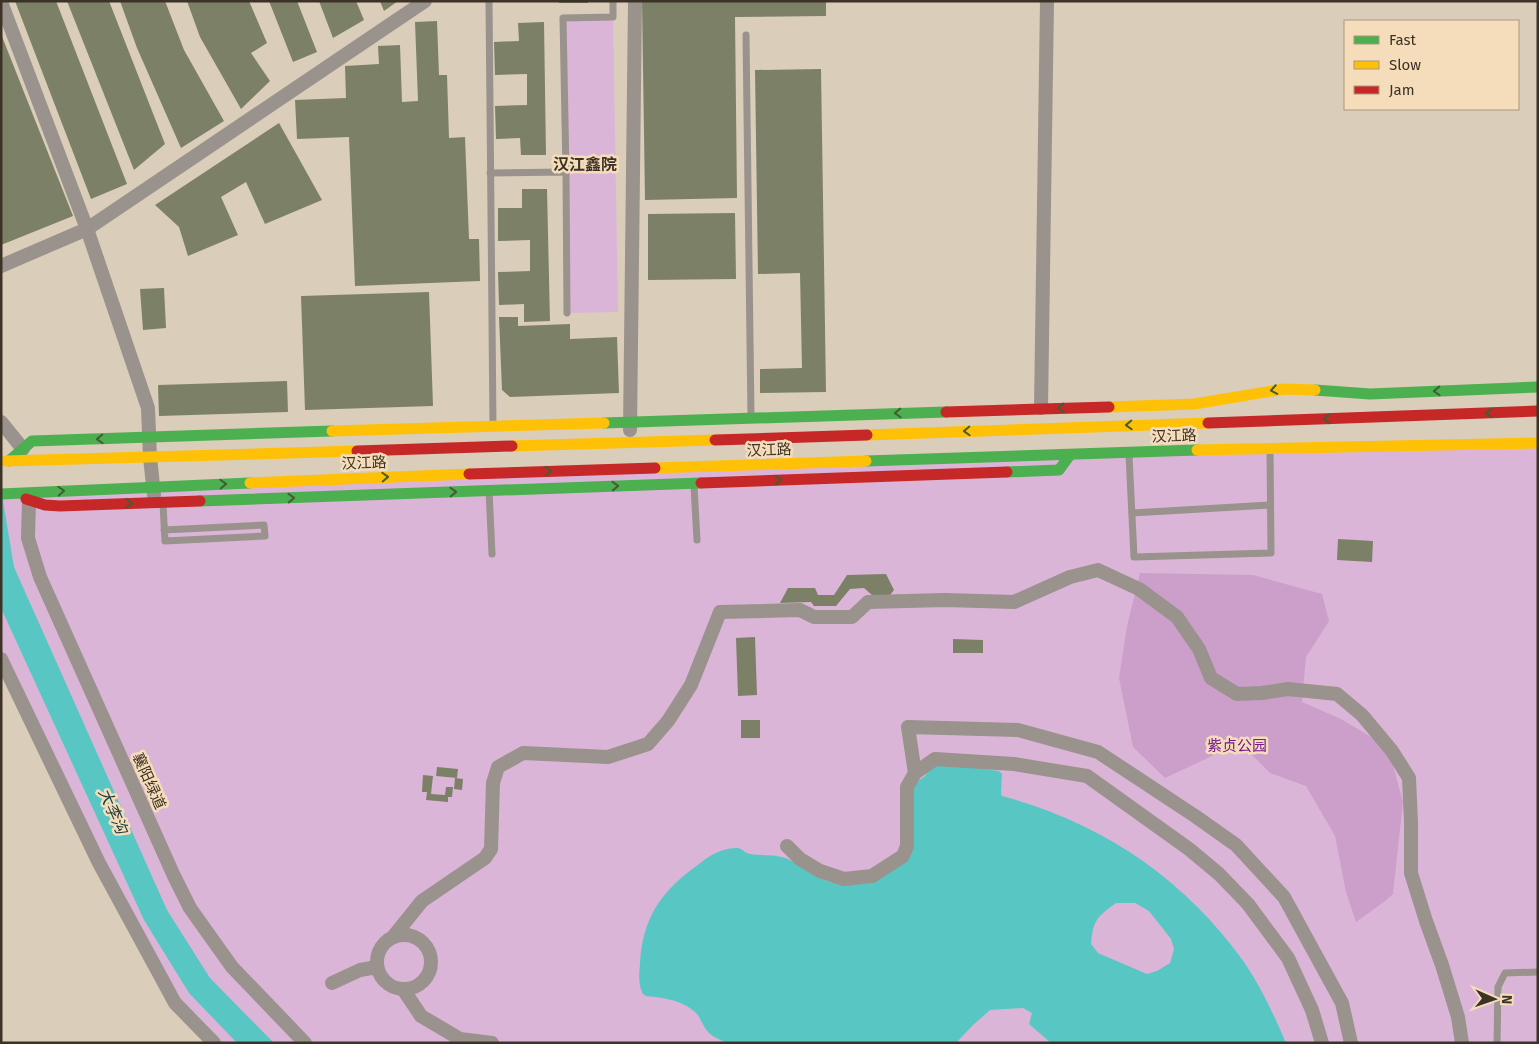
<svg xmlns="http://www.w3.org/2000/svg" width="1539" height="1044" viewBox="0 0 1539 1044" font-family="'Fira Sans','Noto Sans SC',sans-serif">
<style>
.green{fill:#dbb5d8}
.forest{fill:#cc9fcb}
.water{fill:#58c7c4;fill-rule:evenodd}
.building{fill:#7c8067}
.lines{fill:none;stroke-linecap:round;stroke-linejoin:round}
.lane{stroke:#9a928c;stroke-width:7}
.street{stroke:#9a928c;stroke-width:14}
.fast{stroke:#4caf50;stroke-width:11}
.slow{stroke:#ffc107;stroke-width:11}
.jam{stroke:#c62828;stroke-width:11}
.oneway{stroke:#425e34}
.labels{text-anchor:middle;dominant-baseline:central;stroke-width:5;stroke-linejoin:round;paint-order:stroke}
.street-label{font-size:15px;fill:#3c3225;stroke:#f5dcba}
.park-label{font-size:15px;fill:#73198d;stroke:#f5dcba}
.neighbourhood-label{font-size:16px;font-weight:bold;fill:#3c3225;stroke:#f5dcba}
.water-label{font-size:16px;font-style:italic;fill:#1c3b3b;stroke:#f5dcba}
</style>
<rect width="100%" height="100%" fill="#dacdba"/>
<g class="green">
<path d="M613 17 618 312 567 313 563 18Z"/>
<path d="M1538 443V1043H214L175 1003 1 659V494Z"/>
</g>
<path class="forest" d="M1140 573 1253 575 1322 594 1329 621 1306 657 1302 702 1341 719 1388 747 1403 802 1393 894 1384 902 1356 922 1346 892 1335 836 1306 786 1270 773 1240 743 1165 778 1133 747 1119 678 1127 626Z"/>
<g class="water">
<path d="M1 489 14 567 167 910 210 978 274 1043H237L189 993 144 920 1 608Z"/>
<path d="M943 763 999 771 1002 774 1001 794 1002 796C1102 823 1184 878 1244 962 1261 987 1274 1015 1286 1043H1051L1029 1024 1032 1013 1023 1008 990 1010 973 1025 956 1043H727C718 1039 710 1036 705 1028 702 1023 700 1018 697 1014 683 1000 665 998 646 996L643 994C638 985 639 974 640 964 642 918 662 890 699 864 710 855 722 848 737 848 742 848 745 853 750 854 763 856 776 854 788 859 807 869 823 885 847 884 855 884 895 864 906 859L909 787 925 776 933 765ZM1116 903H1135L1149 911 1171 939 1174 949 1170 963 1157 971 1147 974 1098 953 1091 944C1093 920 1097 917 1116 903Z"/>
</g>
<g class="building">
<path d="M15 1H56L127 184 91 199Z"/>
<path d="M67 1H109L165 144 134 170Z"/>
<path d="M120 1H165L184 50 224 121 181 148 137 48Z"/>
<path d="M187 1H249L267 43 251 53 270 81 241 109 200 37Z"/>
<path d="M269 1H297L317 52 293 62Z"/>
<path d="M319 1H356L364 20 333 38Z"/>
<path d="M380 1H398L384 11Z"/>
<rect x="559" y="1" width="29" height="2"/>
<path d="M642 1H826V16L735 17 737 198 645 200Z"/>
<path d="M437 21 439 75H447L449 138 465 137 469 239H479L480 281 355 286 349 137 297 139 295 100 346 98 345 66 379 64 378 46 400 45 402 102 418 101 415 22Z"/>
<path d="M544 22 546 155H521L520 138 496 139 495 106 527 105V74L495 75 494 42 519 41 518 23Z"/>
<path d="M1 34 73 216 1 245Z"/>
<path d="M821 69 826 392 760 393V369L802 368 800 273 758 274 755 70Z"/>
<path d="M279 123 322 200 265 224 246 182 221 197 238 235 188 256 179 227 155 205Z"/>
<path d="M522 189H547L550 321 524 322V304L499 305 498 272 530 271V240L498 241V208H522Z"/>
<path d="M735 213 736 279 648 280V214Z"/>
<path d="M164 288 166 328 143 330 140 289Z"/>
<path d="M429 292 433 406 305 410 301 296Z"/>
<path d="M499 317H518V326L570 324V339L617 337 619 393 510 397 502 390Z"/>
<path d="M287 381 288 412 159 416 158 385Z"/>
<path d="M1338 539 1373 541 1372 562 1337 560Z"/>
<path d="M886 574 894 590 890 595H872L864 588 850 589 836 606H814L811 602 780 603 788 588H815L818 595H834L847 575Z"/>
<path d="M755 637 757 695 738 696 736 638Z"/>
<path d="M953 639 983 640V653H953Z"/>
<rect x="741" y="720" width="19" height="18"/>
<path d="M437 767 458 769 457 778 436 776Z"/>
<path d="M423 775 433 776 431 794 445 795 446 787H453L452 797H448V802L426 800 427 792H422Z"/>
<path d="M455 778 463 779 462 790 454 789Z"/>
</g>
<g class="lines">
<g class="lane">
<path d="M489 1 493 426"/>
<path d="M746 35 751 417"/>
<path d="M566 172 563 18 613 17V1"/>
<path d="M490 173 566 172 567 313"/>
<path d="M1129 455 1134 557 1271 553 1270 451"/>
<path d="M694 486 697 540"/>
<path d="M489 491 492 554"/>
<path d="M163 504 165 541 265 536 264 525 164 530"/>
<path d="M1132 513 1270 505"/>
<path d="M1497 1043 1498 987 1505 973 1538 972"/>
</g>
<g class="street">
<path d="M1 2 87 229 148 408 150 457 154 495"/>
<path d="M1 266 87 229 425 1"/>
<path d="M1041 408 1047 1"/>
<path d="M1 422 23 449"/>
<path d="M630 430 635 1"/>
<path d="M29 500 28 538 40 577 174 876 190 908 232 967 305 1043"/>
<path d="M1 659 99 863 175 1003 214 1043"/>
<path d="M915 773 908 727 1018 730 1098 752 1195 816 1236 845 1284 897 1342 1003 1351 1043"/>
<path d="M787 846 800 859 820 871 844 879 872 876 903 856 907 846V787L915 773 935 759 1014 764 1087 776 1189 849 1219 874 1248 904 1288 958 1312 1010 1322 1043"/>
<circle cx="404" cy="962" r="27"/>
<path d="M393 937 422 901 485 858 491 849 493 783 498 767 523 753 608 757 648 744 668 721 691 685 720 612 800 610 814 617H852L868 602 945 600 1014 602 1070 577 1098 570 1139 589 1177 617 1199 649 1211 678 1237 694 1262 693 1288 689 1337 694 1362 715 1392 751 1409 778 1411 822V873L1426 921 1442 965 1458 1017 1462 1043"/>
<path d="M332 983 360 970 377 967"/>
<path d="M403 989 421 1016 460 1039 492 1043"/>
</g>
<g class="fast">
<path d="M1315 390 1370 394 1538 387"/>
<path d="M604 423 946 412"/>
<path d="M9 461 32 441 332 431"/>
<path d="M866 461 1197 450"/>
<path d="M1007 472 1059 470 1070 455"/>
<path d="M1 494 250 483"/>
<path d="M200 501 701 483"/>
</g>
<g class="slow">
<path d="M1109 407 1194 404 1284 389 1315 390"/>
<path d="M332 431 604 423"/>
<path d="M867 435 1208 423"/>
<path d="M512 446 715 440"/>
<path d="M1197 450 1538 443"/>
<path d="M6 461 357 451"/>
<path d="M655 468 866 461"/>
<path d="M250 483 469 474"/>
</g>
<g class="jam">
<path d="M946 412 1109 407"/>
<path d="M1208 423 1538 411"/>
<path d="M715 440 867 435"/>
<path d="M357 451 512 446"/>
<path d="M469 474 655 468"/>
<path d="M701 483 1007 472"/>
<path d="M26 499 45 505 60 506 200 501"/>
</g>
</g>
<defs><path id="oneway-chevron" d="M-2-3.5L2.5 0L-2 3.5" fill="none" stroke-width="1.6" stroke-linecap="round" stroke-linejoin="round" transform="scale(1.25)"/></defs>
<g class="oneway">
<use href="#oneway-chevron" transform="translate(1274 390) rotate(170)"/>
<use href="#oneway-chevron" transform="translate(1437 391) rotate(178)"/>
<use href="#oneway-chevron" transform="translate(1061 408) rotate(178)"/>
<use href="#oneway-chevron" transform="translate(898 413) rotate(178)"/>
<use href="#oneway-chevron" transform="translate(1489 413) rotate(178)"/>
<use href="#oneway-chevron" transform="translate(1327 419) rotate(178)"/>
<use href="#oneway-chevron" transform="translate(1129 425) rotate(178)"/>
<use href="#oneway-chevron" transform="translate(967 431) rotate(178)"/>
<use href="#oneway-chevron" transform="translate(100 439) rotate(178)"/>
<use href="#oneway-chevron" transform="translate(548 471) rotate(-2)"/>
<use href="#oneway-chevron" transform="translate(385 477) rotate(-2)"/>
<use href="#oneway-chevron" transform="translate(778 480) rotate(-2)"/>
<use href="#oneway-chevron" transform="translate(223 484) rotate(-2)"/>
<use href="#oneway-chevron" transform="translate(615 486) rotate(-2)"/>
<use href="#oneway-chevron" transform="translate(61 491) rotate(-3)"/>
<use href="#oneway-chevron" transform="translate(453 492) rotate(-2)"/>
<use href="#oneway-chevron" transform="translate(291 498) rotate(-2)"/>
<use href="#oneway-chevron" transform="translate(129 503) rotate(-2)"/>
</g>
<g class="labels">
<g class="street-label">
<text transform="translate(1174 436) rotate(-2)">汉江路</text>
<text transform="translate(769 450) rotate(-2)">汉江路</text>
<text transform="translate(364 463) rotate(-2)">汉江路</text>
<text transform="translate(149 781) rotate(66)">襄阳绿道</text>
</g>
<g class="park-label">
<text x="1237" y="746">紫贞公园</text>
</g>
<g class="neighbourhood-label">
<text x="585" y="164">汉江鑫院</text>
</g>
<g class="water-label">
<text transform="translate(113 811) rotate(66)">大李沟</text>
</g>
</g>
<rect width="1539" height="1044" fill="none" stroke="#3c3225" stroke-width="5"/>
<rect x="1344" y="20" width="175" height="90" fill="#f5dcba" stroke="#ab987e"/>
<rect x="1354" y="36" width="25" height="8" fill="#4caf50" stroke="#ab987e"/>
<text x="1389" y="45" font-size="15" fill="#3c3225">Fast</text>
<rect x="1354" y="61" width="25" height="8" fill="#ffc107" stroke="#ab987e"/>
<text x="1389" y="70" font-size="15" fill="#3c3225">Slow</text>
<rect x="1354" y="86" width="25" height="8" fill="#c62828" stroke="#ab987e"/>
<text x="1389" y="95" font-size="15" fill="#3c3225">Jam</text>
<g transform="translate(1494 999) rotate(92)" stroke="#f5dcba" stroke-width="4" paint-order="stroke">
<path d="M0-4L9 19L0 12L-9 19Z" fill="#3c3225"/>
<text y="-8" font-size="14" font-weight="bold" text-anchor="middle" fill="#3c3225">N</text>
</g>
</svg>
